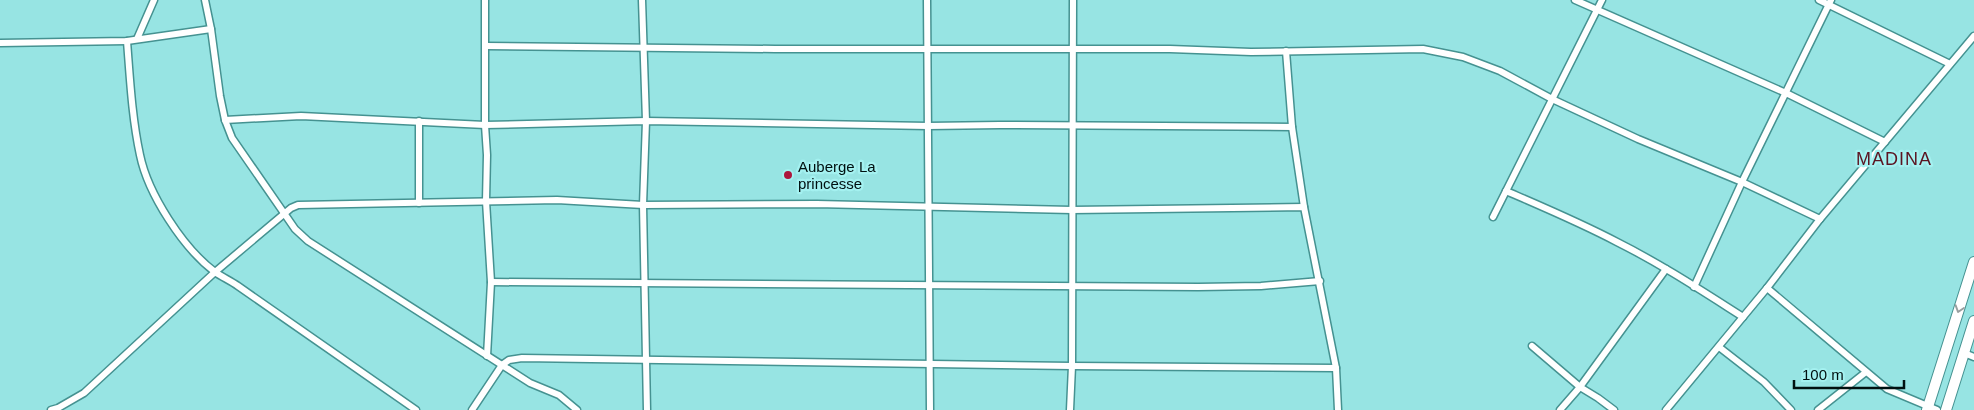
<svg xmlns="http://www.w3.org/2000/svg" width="1974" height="410" viewBox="0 0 1974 410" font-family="Helvetica,sans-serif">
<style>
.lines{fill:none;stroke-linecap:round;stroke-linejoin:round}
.street-casing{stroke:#459291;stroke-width:9}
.primary-casing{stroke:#459291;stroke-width:12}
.street{stroke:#fff;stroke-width:6}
.primary{stroke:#fff;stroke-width:10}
.oneway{stroke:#999f9f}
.poi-dot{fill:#ac163c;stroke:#a4f1f0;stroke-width:2}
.labels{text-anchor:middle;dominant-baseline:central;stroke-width:4.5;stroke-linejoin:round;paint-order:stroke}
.poi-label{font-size:15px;fill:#001010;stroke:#a4f1f0;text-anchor:start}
.quarter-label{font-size:18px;letter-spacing:1px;fill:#5b1522;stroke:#a4f1f0}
</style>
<rect width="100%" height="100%" fill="#97e4e3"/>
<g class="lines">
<g class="street-casing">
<g id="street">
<path d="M205 0 211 29 220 96 225 120 232 138 295 229 308 241 530 383 559 395 577 410"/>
<path d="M485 0V125L487 155 486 201 491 282 487 356"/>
<path d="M642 0 646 121 643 205 647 410"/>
<path d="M927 0 930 410"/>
<path d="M1575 0 1786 93 1885 142"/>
<path d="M1819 0 1950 64"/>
<path d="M137 39 154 0"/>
<path d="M127 41C130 79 132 118 140 155 148 194 183 248 215 272 222 277 231 281 238 286L416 410"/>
<path d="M0 43 127 41 211 29"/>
<path d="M486 46 775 49H1170L1251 52 1423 49 1463 57 1500 71 1552 99 1638 139 1742 182 1820 219"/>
<path d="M1286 51 1292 127 1304 207"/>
<path d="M225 120 301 116 485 125 646 121 928 126 1000 125 1292 127"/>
<path d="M1506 191C1543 207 1581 223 1617 242 1661 264 1702 291 1743 317"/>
<path d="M419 203V121"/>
<path d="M1493 217 1602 0"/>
<path d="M491 282 1198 287 1261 286 1320 281"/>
<path d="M1694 287 1742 182 1831 0"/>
<path d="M1767 288 1887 389 1937 410"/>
<path d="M1532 346 1580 387 1598 398 1614 410"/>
<path d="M1719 347 1764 382 1791 410"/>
<path d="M1964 353 1974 357"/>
<path d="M51 410 58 408 84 393 215 272 291 208 298 205 557 200 643 205 817 204 1072 210 1304 207 1336 368 1338 410"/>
<path d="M472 410 502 365 509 360 522 358 1072 366 1336 368"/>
<path d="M1070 410 1072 366 1073 0"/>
<path d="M1560 410 1580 387 1666 269"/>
<path d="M1666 410 1767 288 1820 219 1974 36"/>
<path d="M1818 410 1866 372"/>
</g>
</g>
<g class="primary-casing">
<g id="primary">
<path d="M1927 410 1974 262"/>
<path d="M1946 410 1974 321"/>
</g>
</g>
<use href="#street" class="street"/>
<use href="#primary" class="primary"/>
</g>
<defs><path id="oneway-chevron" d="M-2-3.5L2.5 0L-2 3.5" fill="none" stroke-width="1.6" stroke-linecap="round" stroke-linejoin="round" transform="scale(1.25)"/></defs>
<use class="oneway" href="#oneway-chevron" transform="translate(1959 309) rotate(108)"/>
<circle class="poi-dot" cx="788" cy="175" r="5"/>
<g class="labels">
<g class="poi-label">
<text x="798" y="166">Auberge La<tspan x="798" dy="17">princesse</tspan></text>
</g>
<g class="quarter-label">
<text x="1894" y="159">MADINA</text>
</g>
</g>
<path d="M1794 380v8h110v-8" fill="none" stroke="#001010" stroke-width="2.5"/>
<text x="1802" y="380" font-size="15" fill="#001010" stroke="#a4f1f0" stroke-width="4" paint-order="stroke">100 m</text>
</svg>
